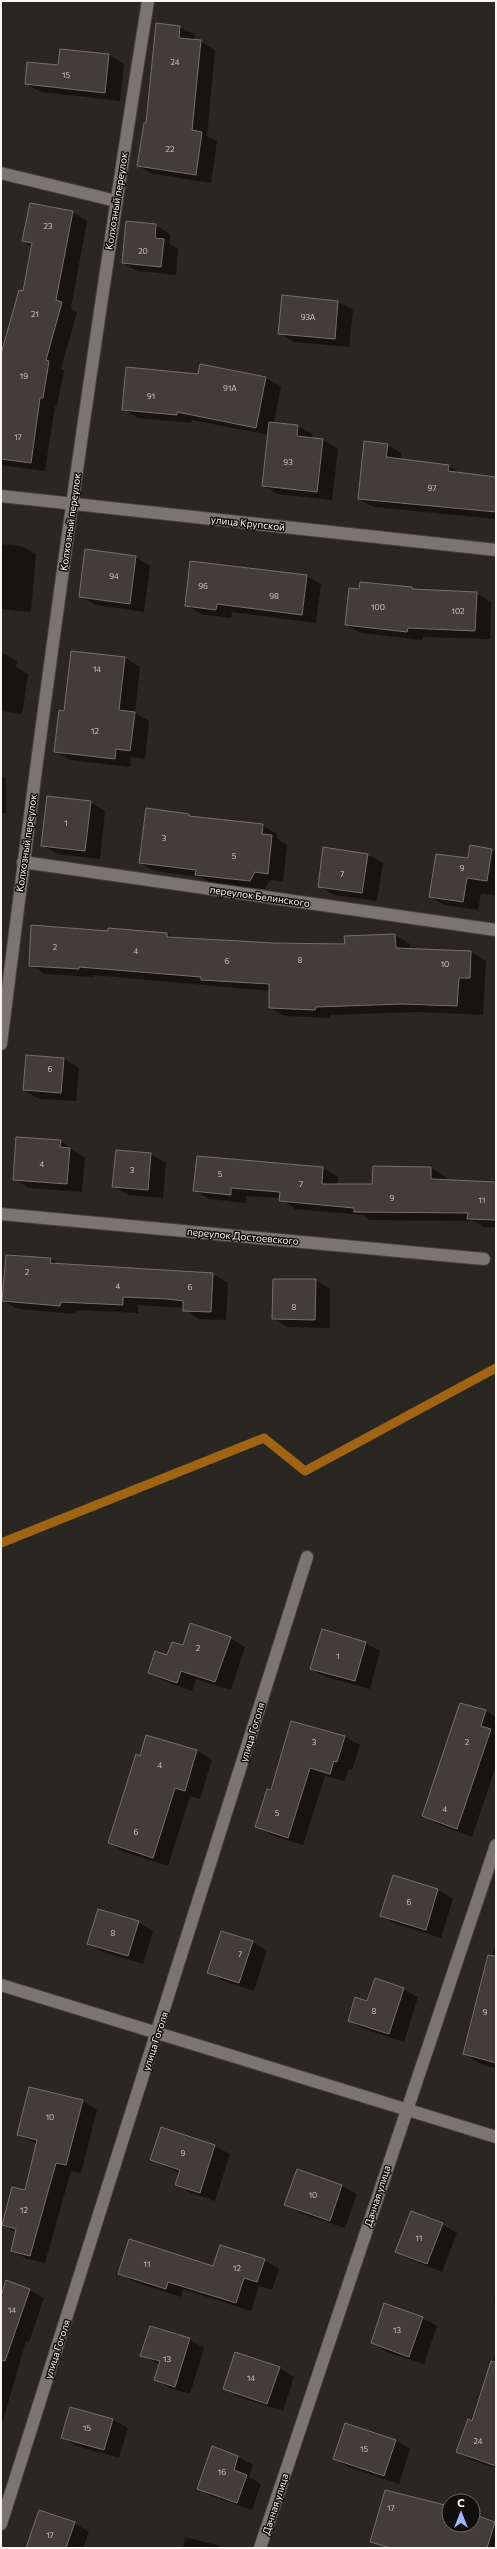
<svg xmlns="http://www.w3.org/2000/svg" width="497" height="2549" viewBox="0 0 497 2549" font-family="Commissioner,sans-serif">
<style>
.shadow{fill:#0007}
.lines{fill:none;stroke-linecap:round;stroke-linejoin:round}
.stream{stroke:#a06414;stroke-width:9}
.building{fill:#423d38;stroke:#756f69}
.minor-casing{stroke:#45413d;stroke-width:14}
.minor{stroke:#7b756f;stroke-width:12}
.labels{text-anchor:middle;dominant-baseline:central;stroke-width:3;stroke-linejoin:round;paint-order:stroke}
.number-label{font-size:8px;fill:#cac6c3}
.street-label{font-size:10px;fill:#f8f4f1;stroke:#110f0d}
</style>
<rect width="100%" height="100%" fill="#2a2621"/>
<g class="shadow">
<path d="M180 27 195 35 194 40 200 41 215 50 207 136 217 141 211 183 153 174 138 166 147 124Z"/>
<path d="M109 55 124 64 120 101 41 92 26 84 59 66Z"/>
<path d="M72 212 87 221 71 308 77 312 61 369 64 370 57 406H55L45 471 1 465V353L24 292 32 246 23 241Z"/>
<path d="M155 225 170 234V244L178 249 176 275 138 271 123 263Z"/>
<path d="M338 302 353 310 349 347 294 342 279 333Z"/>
<path d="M201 365 266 378 281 386 274 423 298 426 313 434 312 439 323 440 338 449 332 500 278 494 263 486 269 435 192 420 191 423 138 418 123 409 199 375Z"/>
<path d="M387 445 402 453 401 460 448 466 463 474 496 478V519L374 507 359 499Z"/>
<path d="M1 544 21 546 36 554 31 612 1 609Z"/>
<path d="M135 557 150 566 144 612 95 605 80 596Z"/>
<path d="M306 576 321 584 316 623 232 612 231 618 201 614 186 605Z"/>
<path d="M411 588 416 590 476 593 491 602 490 639 423 637 422 640 361 633 346 625Z"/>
<path d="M1 652 17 661 16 667 28 674 22 714 1 711Z"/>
<path d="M72 652 125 658 140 667 135 713 149 721 145 759 131 757 130 767 70 760 55 751 65 712Z"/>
<path d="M1 776 6 779V813H1Z"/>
<path d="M90 802 105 811 100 859 57 854 42 845Z"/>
<path d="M189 815 194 818 262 825 277 834V839L287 845 283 882 270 880 265 889 211 883 201 877 155 871 140 863Z"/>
<path d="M471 846 496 852V895L481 894 478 910 445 905 430 897 469 860Z"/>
<path d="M368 855 383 863 377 901 334 895 319 886Z"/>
<path d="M109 929 167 934 175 939 346 945 395 935 410 944V949L471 952 486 961 483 1015 418 1012 330 1015V1018L285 1016 270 1008V991L94 975V977L45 974 30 965 108 932Z"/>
<path d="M64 1059 79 1068 76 1101 39 1099 24 1090Z"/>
<path d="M60 1141 85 1158 82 1192 29 1188 14 1179Z"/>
<path d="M117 1151 151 1154 166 1163 163 1198 128 1195 113 1186Z"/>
<path d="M323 1168 338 1177 337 1185H373L431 1168 446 1177V1181L494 1183 496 1171V1227H483L474 1221 370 1220 362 1215 295 1209 280 1198 246 1196V1203L209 1199 194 1190Z"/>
<path d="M51 1259 60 1265 213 1274 228 1283 226 1320 199 1319 184 1308 138 1305V1313L76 1310 75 1314 18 1309 3 1301Z"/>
<path d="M315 1280 330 1289V1328L288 1327 273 1319Z"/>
<path d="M230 1638 245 1647 231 1690 196 1679 192 1691 164 1681 149 1673 183 1647Z"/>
<path d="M365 1643 380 1651 370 1689 326 1677 311 1669Z"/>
<path d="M486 1711 496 1717V1766L472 1837 438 1824 423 1816Z"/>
<path d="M292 1722 345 1737 360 1745 352 1770 349 1769 345 1781 325 1776 303 1845 271 1835 256 1826 272 1791Z"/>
<path d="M197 1751 212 1759 200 1799 190 1796 168 1866 124 1852 109 1843 140 1757Z"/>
<path d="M393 1876 438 1890 453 1899 441 1938 396 1924 381 1915Z"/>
<path d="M138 1922 153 1931 143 1964 103 1952 88 1943Z"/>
<path d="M252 1942 267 1950 254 1991 224 1981 209 1973Z"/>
<path d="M496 1942V2068L483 2065 464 2054Z"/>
<path d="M403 1989 418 1997 404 2042 364 2029 349 2021 368 2002Z"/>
<path d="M82 2101 97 2109 81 2173 71 2171 45 2263 27 2259 12 2250 16 2232 3 2225 26 2191 37 2144 18 2135Z"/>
<path d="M162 2129 215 2146 230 2154 215 2201 191 2193 176 2184 180 2173 151 2160Z"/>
<path d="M297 2170 342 2186 357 2194 345 2228 300 2213 286 2205Z"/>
<path d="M442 2224 457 2233 442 2272 412 2260 397 2252Z"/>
<path d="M264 2260 279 2269 272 2290 259 2286 251 2311 183 2289 181 2297 134 2282 119 2273 214 2268Z"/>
<path d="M1 2290H29L44 2298 29 2342 26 2341 2 2424Z"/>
<path d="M496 2293V2301L494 2299Z"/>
<path d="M422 2318 437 2326 424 2364 387 2352 372 2343Z"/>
<path d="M189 2339 204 2348 190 2394 170 2388 155 2380 160 2365 142 2355Z"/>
<path d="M496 2351V2468L472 2460 457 2451 473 2422Z"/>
<path d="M279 2368 294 2377 283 2411 239 2397 224 2388Z"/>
<path d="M70 2408 113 2420 128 2428 119 2458 77 2446 62 2438Z"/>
<path d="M395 2440 410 2449 399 2484 349 2467 334 2459Z"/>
<path d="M238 2457 253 2465 249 2477 261 2484 252 2510 213 2497 198 2488Z"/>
<path d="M449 2507V2525H473V2515L496 2523V2548H397Z"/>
<path d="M74 2523 89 2532 83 2548H27Z"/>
<path d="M185 2537 217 2545 222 2548H183Z"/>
</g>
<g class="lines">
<path class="stream" d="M1 1543 264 1438 305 1471 496 1368"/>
</g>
<g class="building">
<path d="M156 23 180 26 179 38 201 40 192 130 202 132 196 175 137 166 144 123H146Z"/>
<path d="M60 49 109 54 105 93 25 84 27 62 58 65Z"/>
<path d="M30 203 73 211 56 300 62 302 46 360 49 361 43 398H40L31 463 1 459V354L19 290 23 291 32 243 22 241Z"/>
<path d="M126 221 156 224 155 238 164 239 161 267 122 263Z"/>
<path d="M282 295 338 301 335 339 278 334Z"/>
<path d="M200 364 266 377 256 428 177 412V415L122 410 126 367 198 374Z"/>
<path d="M269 422 298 425 297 436 323 439 317 492 262 486Z"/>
<path d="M364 441 388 444 386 457 449 465 448 471 496 477V512L358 499Z"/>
<path d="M85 549 136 556 130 604 79 597Z"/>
<path d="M190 561 307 575 302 615 217 604 216 610 185 606Z"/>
<path d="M360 582 412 587V589L477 592 475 631 408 628 407 632 345 625 349 588 359 589Z"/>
<path d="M71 651 125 657 119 710 135 712 130 751 116 749 115 759 54 752 59 710 64 711Z"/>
<path d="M47 796 91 801 85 851 41 846Z"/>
<path d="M146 808 189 814V816L263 824 262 834 272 835 268 874 255 872 250 881 195 875 196 870 139 863Z"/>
<path d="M470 845 492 849 487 881 467 878 463 902 429 897 436 854 468 858Z"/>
<path d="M323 847 368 854 362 893 318 887Z"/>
<path d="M31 925 108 931V928L167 933V937L275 943 345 944 344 936 395 934 396 948 471 951 470 978H459L457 1006 402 1004 316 1007 315 1010 269 1008V984L201 980V977L79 967V969L29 966Z"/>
<path d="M26 1055 64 1058 61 1093 23 1090Z"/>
<path d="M16 1137 61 1140 60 1147 70 1148 67 1184 13 1180Z"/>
<path d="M116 1150 151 1153 148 1190 112 1187Z"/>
<path d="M197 1156 323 1167 322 1184H372L373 1166 431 1167V1179L496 1182V1220L467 1219 468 1213 354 1212V1208L279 1201 280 1192 231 1188V1195L193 1191Z"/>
<path d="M6 1255 51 1258 50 1263 213 1273 211 1312 183 1311V1301L168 1299 123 1297V1305L61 1302 60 1306 2 1301Z"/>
<path d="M273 1279H316L315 1320 272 1319Z"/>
<path d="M190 1623 231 1637 215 1682 181 1671 177 1683 148 1673 155 1651 167 1655 172 1642 183 1645Z"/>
<path d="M322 1629 366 1642 355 1681 310 1669Z"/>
<path d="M460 1703 486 1710 481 1726 491 1729 457 1829 422 1816Z"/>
<path d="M291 1721 345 1736 337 1762 334 1761 330 1774 310 1768 288 1838 255 1827 267 1789 271 1790Z"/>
<path d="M146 1735 197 1750 185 1791 175 1788 153 1858 108 1843 136 1754 140 1756Z"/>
<path d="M393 1875 438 1889 426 1930 380 1916Z"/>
<path d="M98 1909 139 1921 128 1956 87 1944Z"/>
<path d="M221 1931 253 1941 239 1983 207 1973Z"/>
<path d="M488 1955 496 1956V2063L463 2054Z"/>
<path d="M375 1978 404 1988 389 2034 348 2021 355 1997 367 2001Z"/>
<path d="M29 2087 83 2100 66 2165 56 2163 30 2256 11 2251 16 2229 2 2225 12 2187 25 2190 37 2140 17 2135Z"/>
<path d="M161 2127 215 2145 200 2193 175 2185 180 2170 150 2160Z"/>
<path d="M297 2169 342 2185 330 2221 284 2205Z"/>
<path d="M411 2211 443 2223 427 2264 395 2252Z"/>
<path d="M129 2239 213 2266 220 2245 265 2259 257 2282 244 2278 236 2303 168 2282 166 2289 118 2274Z"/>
<path d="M6 2280 30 2289 5 2361 1 2360V2296Z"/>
<path d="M384 2303 423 2317 409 2357 371 2343Z"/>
<path d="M150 2326 190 2338 175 2387 154 2380 160 2361 140 2356Z"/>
<path d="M235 2352 280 2367 267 2404 223 2389Z"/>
<path d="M491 2361 496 2362V2466L456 2452 468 2419 472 2421Z"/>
<path d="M70 2407 113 2419 104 2450 61 2438Z"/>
<path d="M345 2423 396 2440 384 2476 333 2459Z"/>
<path d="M212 2446 238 2456 234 2470 247 2475 237 2503 197 2489Z"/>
<path d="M385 2490 449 2506V2525H473V2514L495 2522 487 2548H391L370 2542Z"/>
<path d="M39 2510 75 2522 66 2548H26Z"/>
</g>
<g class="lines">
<g class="minor-casing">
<g id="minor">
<path d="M1 173 116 201"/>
<path d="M1 496 496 550"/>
<path d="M23 862 496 930"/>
<path d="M1 1044C44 696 92 348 148 1"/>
<path d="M1 1214 484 1259"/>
<path d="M1 1985 496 2137"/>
<path d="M1 2524 307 1557"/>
<path d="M260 2548 496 1845"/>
</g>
</g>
<use href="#minor" class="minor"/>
</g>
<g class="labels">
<g class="number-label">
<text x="175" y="62">24</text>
<text x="66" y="75">15</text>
<text x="170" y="149">22</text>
<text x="48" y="226">23</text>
<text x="143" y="251">20</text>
<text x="35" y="314">21</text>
<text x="308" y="317">93А</text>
<text x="24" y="376">19</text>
<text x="230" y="388">91А</text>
<text x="151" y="396">91</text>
<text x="18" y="437">17</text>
<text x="288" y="462">93</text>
<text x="432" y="488">97</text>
<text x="114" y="576">94</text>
<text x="203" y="586">96</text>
<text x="274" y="596">98</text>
<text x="378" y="607">100</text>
<text x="458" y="611">102</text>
<text x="97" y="669">14</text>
<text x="95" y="731">12</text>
<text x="66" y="823">1</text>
<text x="164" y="838">3</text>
<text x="234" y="856">5</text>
<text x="462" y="868">9</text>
<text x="342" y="874">7</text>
<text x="55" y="947">2</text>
<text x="136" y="951">4</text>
<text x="300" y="960">8</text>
<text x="227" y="961">6</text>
<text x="445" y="964">10</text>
<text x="50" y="1069">6</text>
<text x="42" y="1164">4</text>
<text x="132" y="1170">3</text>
<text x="220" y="1174">5</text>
<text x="301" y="1184">7</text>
<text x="392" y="1198">9</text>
<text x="482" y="1200">11</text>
<text x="27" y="1272">2</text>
<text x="118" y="1286">4</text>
<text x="190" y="1287">6</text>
<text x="294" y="1307">8</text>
<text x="198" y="1648">2</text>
<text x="338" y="1656">1</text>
<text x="314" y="1742">3</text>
<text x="467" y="1742">2</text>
<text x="160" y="1765">4</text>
<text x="445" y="1809">4</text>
<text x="277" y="1813">5</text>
<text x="136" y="1832">6</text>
<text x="409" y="1902">6</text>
<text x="113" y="1933">8</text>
<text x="240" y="1954">7</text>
<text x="374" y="2011">8</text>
<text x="485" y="2012">9</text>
<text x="50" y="2117">10</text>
<text x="183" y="2153">9</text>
<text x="313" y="2195">10</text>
<text x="24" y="2210">12</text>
<text x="419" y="2238">11</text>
<text x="147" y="2264">11</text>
<text x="237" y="2268">12</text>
<text x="12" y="2310">14</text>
<text x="397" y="2330">13</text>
<text x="167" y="2359">13</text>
<text x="251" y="2378">14</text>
<text x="87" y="2428">15</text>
<text x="478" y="2441">24</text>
<text x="364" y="2449">15</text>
<text x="222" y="2472">16</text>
<text x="391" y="2508">17</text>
<text x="50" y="2535">17</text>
</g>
<g class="street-label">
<text transform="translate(116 201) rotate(-81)">Колхозный переулок</text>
<text transform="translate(70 522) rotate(-82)">Колхозный переулок</text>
<text transform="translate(248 523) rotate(6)">улица Крупской</text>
<text transform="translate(26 843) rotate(-82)">Колхозный переулок</text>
<text transform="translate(260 896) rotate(8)">переулок Белинского</text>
<text transform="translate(243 1236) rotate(5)">переулок Достоевского</text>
<text transform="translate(252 1732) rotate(-73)">улица Гоголя</text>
<text transform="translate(155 2041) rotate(-72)">улица Гоголя</text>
<text transform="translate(377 2196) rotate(-72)">Дачная улица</text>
<text transform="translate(57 2349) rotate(-72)">улица Гоголя</text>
<text transform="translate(275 2504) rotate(-72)">Дачная улица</text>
</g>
</g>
<rect width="497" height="2549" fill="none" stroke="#f8f4f1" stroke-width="4"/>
<g transform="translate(461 2513)"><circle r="19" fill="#110f0d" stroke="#6d6b68"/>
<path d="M0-3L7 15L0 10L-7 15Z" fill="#a5b1fc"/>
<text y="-6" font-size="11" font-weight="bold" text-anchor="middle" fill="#f8f4f1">С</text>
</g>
</svg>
